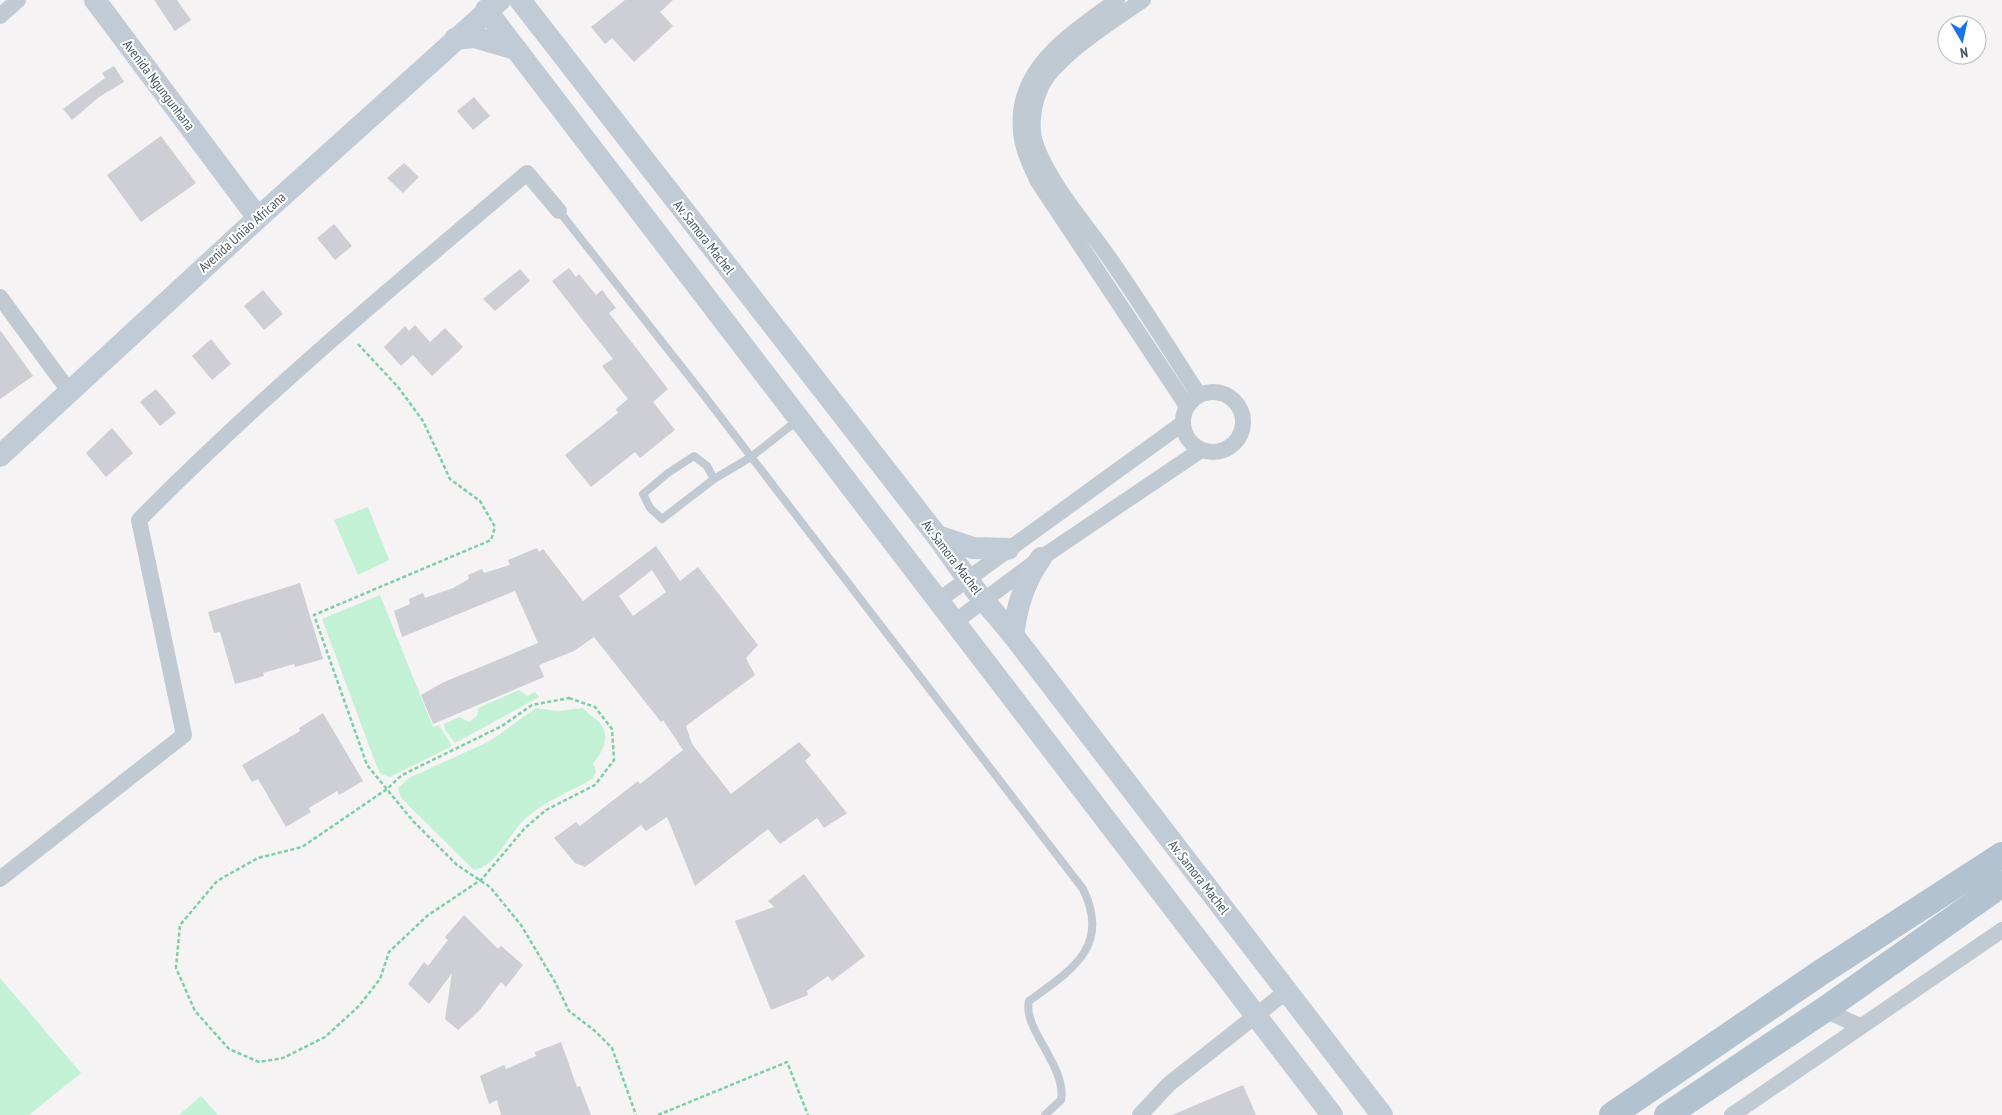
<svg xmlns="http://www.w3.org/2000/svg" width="2002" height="1115" viewBox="0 0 2002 1115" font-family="'PT Sans Narrow',sans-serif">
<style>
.green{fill:#c3f1d5}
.building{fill:#cdcfd5;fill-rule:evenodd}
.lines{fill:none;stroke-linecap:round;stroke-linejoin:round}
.path{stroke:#7ad0a6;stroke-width:2.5;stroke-dasharray:4 2.5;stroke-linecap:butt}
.lane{stroke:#c1cad2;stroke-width:8}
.street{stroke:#c1cad2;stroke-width:16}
.secondary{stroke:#c1cbd6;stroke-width:22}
.primary{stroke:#b3c2d1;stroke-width:26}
.labels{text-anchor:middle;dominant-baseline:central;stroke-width:4;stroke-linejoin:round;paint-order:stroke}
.street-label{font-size:14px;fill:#4a5661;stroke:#fff}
</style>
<rect width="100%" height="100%" fill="#f5f3f3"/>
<g class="green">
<path d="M368 507 389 560 358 575 334 520Z"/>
<path d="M380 595 433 727 439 725 452 746 390 777 381 774 377 767 322 619Z"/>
<path d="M519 690 527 696 535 692 539 697 455 743 445 730 444 724 459 717 469 722 477 716 478 708Z"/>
<path d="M536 708 558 711 583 708C587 713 593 717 598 721 612 734 603 753 592 764L595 767 596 773 592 779C570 792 544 801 525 819 509 833 497 866 474 870L401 798 398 788 409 778 490 741Z"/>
<path d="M0 978 81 1073 29 1115H0Z"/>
<path d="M201 1096 218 1115H179Z"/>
</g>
<g class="building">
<path d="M154 0H177L191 20 175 31Z"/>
<path d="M625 0H673L660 12 673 26 634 62 612 38 605 44 591 27Z"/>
<path d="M114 66 124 82 99 97 72 120 63 109 105 78 102 73Z"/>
<path d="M474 97 490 116 473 130 457 111Z"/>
<path d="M161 136 196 183 141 222 107 175Z"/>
<path d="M404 163 419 177 403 193 387 178Z"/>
<path d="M334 224 352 246 335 260 317 238Z"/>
<path d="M569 268 576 277 579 274 596 295 602 290 616 308 609 313 668 389 653 402 675 430 640 458 635 452 591 487 565 455 618 413 616 409 628 399 602 366 613 359 552 281Z"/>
<path d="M520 269 530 281 495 311 483 299Z"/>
<path d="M263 290 283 314 264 330 244 306Z"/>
<path d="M415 325 430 342 445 328 463 347 432 376 413 355 401 366 384 347 405 326 409 331Z"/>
<path d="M0 330 33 376 0 399Z"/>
<path d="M211 339 231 364 212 380 192 356Z"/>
<path d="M156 389 176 413 160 426 140 402Z"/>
<path d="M112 428 133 453 106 477 86 453Z"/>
<path d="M656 546 680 581 698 567 758 645 746 658 755 675 686 726 692 744 731 794 799 742 811 755 805 761 847 813 824 828 817 818 780 844 768 829 695 886 667 817 646 831 641 825 585 867 575 863 554 838 576 822 580 826 638 781 640 784 683 750 663 720 661 722 594 637 574 651 539 665 544 677 433 724 421 695 442 683 538 643 515 591 402 637 394 611 410 604 409 599 423 593 425 598 453 588 469 579 468 575 482 569 484 573 510 565 508 560 537 548 539 552 543 549 583 601ZM652 570 666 592 633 616 619 596Z"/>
<path d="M300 583 323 659 295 667 294 664 263 673 264 676 235 684 220 632 214 633 208 612Z"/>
<path d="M323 713 363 781 339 795 337 791 309 808 311 812 286 827 258 779 252 782 242 765 300 731 299 728Z"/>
<path d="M804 874 865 956 832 981 828 976 807 991 808 995 771 1010 735 921 774 907 768 901Z"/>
<path d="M464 915 498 949 501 946 523 965 506 987 501 982 479 1011 458 1030 445 1019 452 973 429 1004 408 984 424 962 428 966 448 940 445 937Z"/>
<path d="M561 1042 577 1087 580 1086 591 1115H501L497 1100 489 1104 480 1076 504 1065 506 1069 536 1056 535 1052Z"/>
<path d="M1243 1085 1256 1115H1172Z"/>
</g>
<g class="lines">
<g class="path">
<path d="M358 344 398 387 423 421 450 479 480 501 495 527 491 540 314 615 367 765 413 821 457 865 490 887 521 925 555 982 569 1011 595 1031 612 1048 636 1115"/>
<path d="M569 698 595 707 612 729 614 760 595 785 546 810 525 828 482 879 427 916 389 952 380 979 359 1006 325 1037 283 1058 259 1062 229 1049 195 1011 176 968 180 925 217 881 258 858 302 847 387 789 402 775 502 726 532 705Z"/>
<path d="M658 1115 787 1062 808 1115"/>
</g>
<g class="lane">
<path d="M559 211 703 394 1083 889C1111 946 1072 970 1029 1001 1022 1029 1067 1066 1061 1100L1045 1115"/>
<path d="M714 479 707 466 694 456 668 473 643 494 650 508 662 519 714 479 751 457 798 420"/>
</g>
<g class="street">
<path d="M1117 0C1066 38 1005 74 1024 148 1027 159 1033 170 1037 180L1187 406"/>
<path d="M1143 0C1114 20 1058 55 1042 85 1033 103 1029 129 1037 148 1053 189 1087 225 1112 262 1142 305 1170 350 1199 395"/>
<path d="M0 16 18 0"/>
<path d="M0 297 69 391"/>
<circle cx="1213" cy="422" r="30"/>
<path d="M939 600 1183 423"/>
<path d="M956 621 1041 558 1201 450"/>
<path d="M0 879 184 735 139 520C261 396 395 285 527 173L559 211"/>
<path d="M1824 1010 1860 1026"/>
<path d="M1140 1115 1169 1084 1287 991"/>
<path d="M1732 1115 2002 930"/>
</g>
<g class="secondary">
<path d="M95 0 258 218"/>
<path d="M520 0 937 536 976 591 1013 635 1382 1115"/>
<path d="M486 10 1332 1115"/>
<path d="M455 39 474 37 516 49"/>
<path d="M0 456 258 218 500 0"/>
<path d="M937 536 973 548 1008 549"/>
<path d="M1013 635C1017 606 1024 582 1041 558"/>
</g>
<g class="primary">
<path d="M1612 1115 1820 973 2002 855"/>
<path d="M1667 1115 1824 1010 2002 884"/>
</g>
</g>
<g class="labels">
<g class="street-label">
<text transform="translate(159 85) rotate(53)">Avenida Ngungunhana</text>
<text transform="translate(242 232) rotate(-42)">Avenida União Africana</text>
<text transform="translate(704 237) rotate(52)">Av. Samora Machel</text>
<text transform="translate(952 557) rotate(53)">Av. Samora Machel</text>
<text transform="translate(1199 877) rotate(52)">Av. Samora Machel</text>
</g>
</g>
<g transform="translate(1962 40) rotate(171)"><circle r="24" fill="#ffffff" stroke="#b7bbc0"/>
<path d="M0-4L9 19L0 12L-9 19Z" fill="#1a73e8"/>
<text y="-8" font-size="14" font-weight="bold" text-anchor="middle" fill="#4a5661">N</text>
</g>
</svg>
